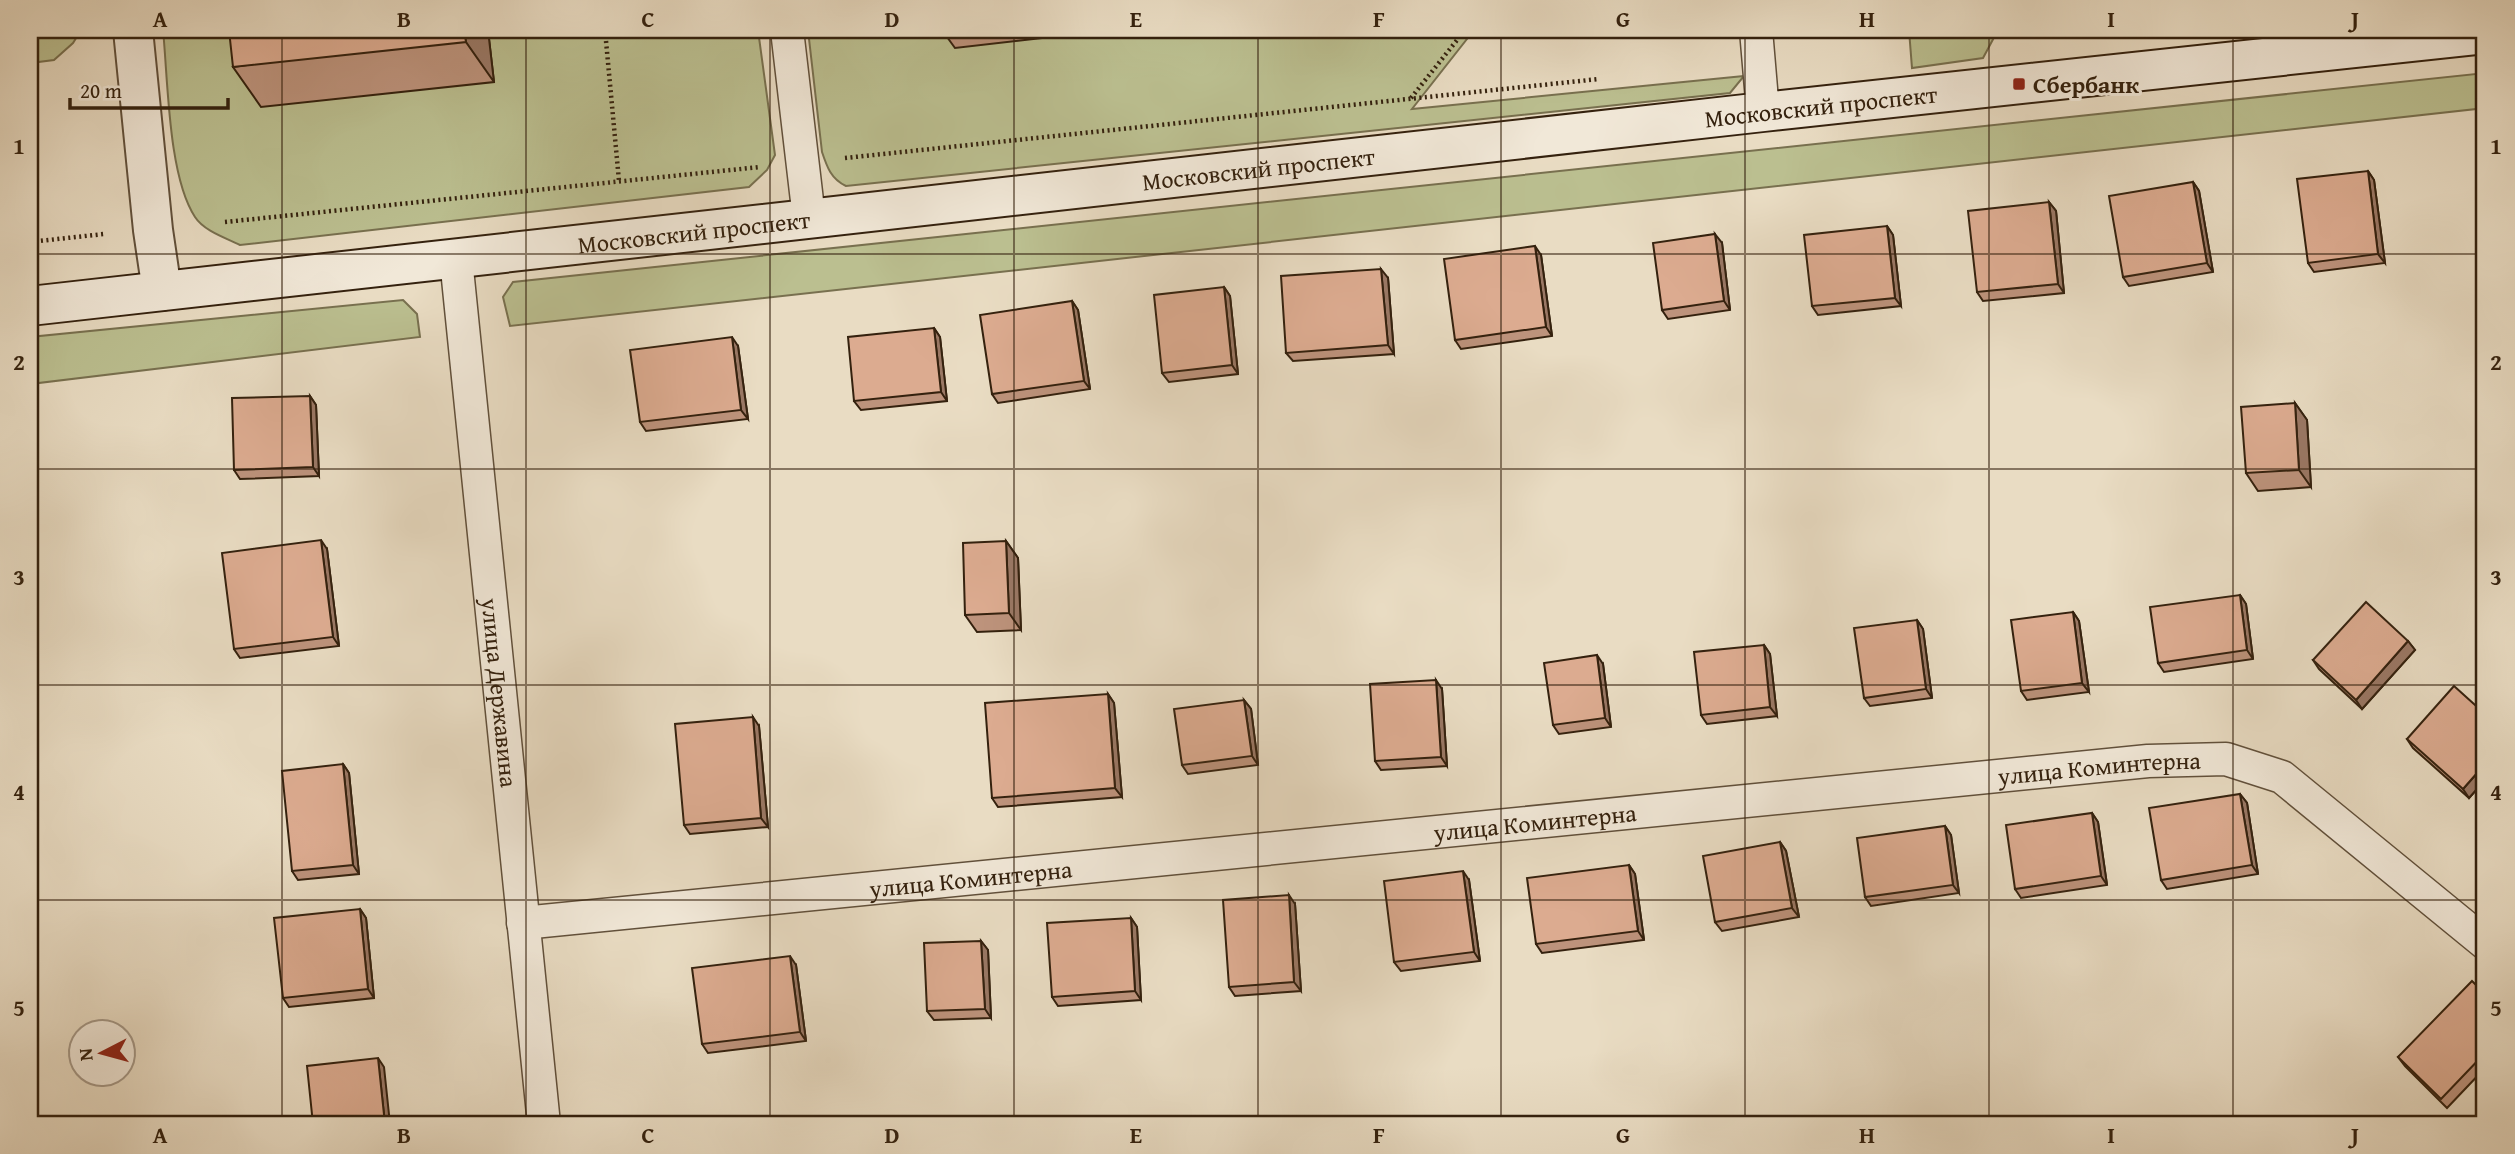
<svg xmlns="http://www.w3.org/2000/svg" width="2515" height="1154" viewBox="0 0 2515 1154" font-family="'Gentium Book Plus',serif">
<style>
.green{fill:#bbbf90;stroke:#78704f;stroke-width:2}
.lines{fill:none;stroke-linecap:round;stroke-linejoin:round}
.lane-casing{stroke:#61503b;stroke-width:35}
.street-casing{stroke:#61503b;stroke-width:42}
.secondary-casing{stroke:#34210e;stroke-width:42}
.path{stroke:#34210e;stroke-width:4.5;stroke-dasharray:2 3.5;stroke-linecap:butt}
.lane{stroke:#f1e8d8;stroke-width:32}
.street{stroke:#f1e8d8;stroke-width:38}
.secondary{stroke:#f1e8d8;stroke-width:38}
.wall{fill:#bd937c;stroke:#34210e;stroke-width:2}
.shaded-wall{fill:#9a7865;stroke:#34210e;stroke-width:2}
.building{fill:#dcab90;stroke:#34210e;stroke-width:2}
.grid{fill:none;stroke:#34210e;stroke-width:2;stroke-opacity:0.55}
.poi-dot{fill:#8f2418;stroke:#f1e8d8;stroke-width:2.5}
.labels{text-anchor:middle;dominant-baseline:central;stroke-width:6;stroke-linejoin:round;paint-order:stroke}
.poi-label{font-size:24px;font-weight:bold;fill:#34210e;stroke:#f1e8d8;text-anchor:start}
.street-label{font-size:24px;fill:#34210e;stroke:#f1e8d8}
.neatline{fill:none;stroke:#34210e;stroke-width:2.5}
.grid-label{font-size:23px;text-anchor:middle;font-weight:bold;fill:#34210e}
</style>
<rect width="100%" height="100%" fill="#e9dcc3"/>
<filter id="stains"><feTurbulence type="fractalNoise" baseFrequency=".00286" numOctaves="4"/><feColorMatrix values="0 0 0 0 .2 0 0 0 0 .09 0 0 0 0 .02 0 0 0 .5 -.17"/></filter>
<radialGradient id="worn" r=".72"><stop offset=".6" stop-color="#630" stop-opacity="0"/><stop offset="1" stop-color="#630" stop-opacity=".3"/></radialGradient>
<g class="green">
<path d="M30 30H81L73 43 54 60 30 63Z"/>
<path d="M163 30H758L775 155 767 170 749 187 240 245C226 238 204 231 195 217 168 176 168 79 163 30Z"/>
<path d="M808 30H1474L1412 109 1744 76 1730 93 846 186C831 179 827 167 822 152Z"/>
<path d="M1909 30H1998L1983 58 1912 68Z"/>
<path d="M2485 73V108L510 326 503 297 513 282Z"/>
<path d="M403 300 417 314 420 337 30 384V337Z"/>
</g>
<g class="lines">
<g class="lane-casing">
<g id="lane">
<path d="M787 30 809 218"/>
<path d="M1756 30 1763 112"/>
<path id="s1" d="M456 259 544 1124"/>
<path id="s2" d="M523 923 2148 761 2226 759 2282 777 2485 943"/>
</g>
</g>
<g class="street-casing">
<path id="street" d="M133 30 153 230 162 291"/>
</g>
<g class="secondary-casing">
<g id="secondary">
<path id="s3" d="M30 306 1763 112 2485 34"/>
</g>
</g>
<g class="path">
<path d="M605 30 619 181"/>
<path d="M1411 98 1465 30"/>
<path d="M845 158 1599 79"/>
<path d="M225 222 760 167"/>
<path d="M30 242 104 234"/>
</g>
<use href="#lane" class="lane"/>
<use href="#street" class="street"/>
<use href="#secondary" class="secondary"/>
</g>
<g class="wall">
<path d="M488 30 494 82 261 107 233 67Z"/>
<path d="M942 30H1112L955 48Z"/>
<path d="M2368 171 2374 180 2385 263 2314 272 2308 263Z"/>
<path d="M2193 182 2199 191 2213 272 2129 286 2123 277Z"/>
<path d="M2049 202 2056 211 2064 293 1983 301 1977 292Z"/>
<path d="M1887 226 1893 235 1901 306 1818 315 1812 306Z"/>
<path d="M1722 243 1730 310 1668 319 1662 310Z"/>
<path d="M1541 255 1552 336 1461 349 1455 340Z"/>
<path d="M1388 278 1394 354 1293 361 1286 353Z"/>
<path d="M1224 287 1230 296 1238 374 1169 382 1162 373Z"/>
<path d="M1072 301 1078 310 1090 389 998 403 992 394Z"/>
<path d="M934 328 940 337 947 401 861 410 854 401Z"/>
<path d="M738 346 748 419 646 431 640 422Z"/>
<path d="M310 396 316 405 319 476 240 479 234 470Z"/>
<path d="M2295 403 2307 420 2311 487 2258 491 2246 473Z"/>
<path d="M1006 541 1018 558 1021 630 977 632 965 615Z"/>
<path d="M327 549 339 646 240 658 234 649Z"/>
<path d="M2240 595 2246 604 2253 659 2164 672 2158 663Z"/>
<path d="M2073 612 2079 621 2089 692 2027 700 2021 691Z"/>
<path d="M1917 620 1923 629 1932 698 1870 706 1864 698Z"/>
<path d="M2408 641 2415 650 2362 709 2319 669 2313 660Z"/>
<path d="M1764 645 1770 654 1777 716 1707 724 1701 715Z"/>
<path d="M1603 664 1611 727 1559 734 1553 725Z"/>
<path d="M1442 689 1447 766 1381 770 1375 761Z"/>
<path d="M1108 694 1114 703 1122 797 998 807 992 798Z"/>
<path d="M1244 700 1251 709 1258 765 1188 774 1182 765Z"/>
<path d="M2485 714V780L2469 798 2413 748 2407 739Z"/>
<path d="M759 726 768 827 690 834 684 825Z"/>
<path d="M343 764 349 773 359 874 298 880 292 871Z"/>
<path d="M2240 794 2247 803 2258 874 2167 889 2161 880Z"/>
<path d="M2092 813 2098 822 2107 885 2021 898 2015 889Z"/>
<path d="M1945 826 1951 835 1959 893 1871 906 1865 897Z"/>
<path d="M1780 842 1786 851 1799 917 1722 931 1715 922Z"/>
<path d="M1629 865 1635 874 1644 940 1542 953 1536 944Z"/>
<path d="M1469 880 1480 961 1401 971 1394 962Z"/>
<path d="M1295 904 1301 991 1235 996 1229 987Z"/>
<path d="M360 909 366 918 374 998 289 1007 283 998Z"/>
<path d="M1131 918 1137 927 1141 1000 1058 1006 1052 997Z"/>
<path d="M981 941 988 950 991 1018 934 1020 927 1011Z"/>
<path d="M796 965 806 1041 708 1053 702 1044Z"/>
<path d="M2485 994V1068L2447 1108 2405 1066 2398 1057Z"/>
</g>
<g class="shaded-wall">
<path d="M464 30H488L494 82 466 42Z"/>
<path d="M2368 171 2374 180 2385 263 2378 254Z"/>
<path d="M2193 182 2199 191 2213 272 2207 263Z"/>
<path d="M2049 202 2056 211 2064 293 2058 284Z"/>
<path d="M1887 226 1893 235 1901 306 1895 298Z"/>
<path d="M1715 234 1722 243 1730 310 1724 301Z"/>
<path d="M1535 246 1541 255 1552 336 1546 327Z"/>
<path d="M1381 269 1388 278 1394 354 1388 345Z"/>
<path d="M1224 287 1230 296 1238 374 1232 365Z"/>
<path d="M1072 301 1078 310 1090 389 1084 381Z"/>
<path d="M934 328 940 337 947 401 941 392Z"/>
<path d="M732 337 738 346 748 419 741 410Z"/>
<path d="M310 396 316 405 319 476 313 467Z"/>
<path d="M2295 403 2307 420 2311 487 2299 470Z"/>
<path d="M321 540 327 549 339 646 333 637Z"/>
<path d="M1006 541 1018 558 1021 630 1009 613Z"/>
<path d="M2240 595 2246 604 2253 659 2247 650Z"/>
<path d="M2073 612 2079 621 2089 692 2082 683Z"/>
<path d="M1917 620 1923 629 1932 698 1926 689Z"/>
<path d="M2408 641 2415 650 2362 709 2356 700Z"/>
<path d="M1764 645 1770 654 1777 716 1770 707Z"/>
<path d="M1597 655 1603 664 1611 727 1605 718Z"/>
<path d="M1436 680 1442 689 1447 766 1441 757Z"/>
<path d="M1108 694 1114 703 1122 797 1115 788Z"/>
<path d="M1244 700 1251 709 1258 765 1252 756Z"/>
<path d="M753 717 759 726 768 827 761 818Z"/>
<path d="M343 764 349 773 359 874 353 865Z"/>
<path d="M2485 764V780L2469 798 2463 789Z"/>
<path d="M2240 794 2247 803 2258 874 2252 865Z"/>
<path d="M2092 813 2098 822 2107 885 2101 876Z"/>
<path d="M1945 826 1951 835 1959 893 1953 885Z"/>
<path d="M1780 842 1786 851 1799 917 1792 908Z"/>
<path d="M1629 865 1635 874 1644 940 1638 931Z"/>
<path d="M1463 871 1469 880 1480 961 1474 952Z"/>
<path d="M1289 895 1295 904 1301 991 1294 982Z"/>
<path d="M360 909 366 918 374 998 368 989Z"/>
<path d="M1131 918 1137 927 1141 1000 1135 991Z"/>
<path d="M981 941 988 950 991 1018 985 1009Z"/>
<path d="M790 956 796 965 806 1041 800 1032Z"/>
<path d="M378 1058 384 1067 390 1124H385Z"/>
</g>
<g class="building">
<path d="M229 30H464L466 42 233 67Z"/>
<path d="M2368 171 2378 254 2308 263 2297 179Z"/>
<path d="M2193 182 2207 263 2123 277 2109 196Z"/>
<path d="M2049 202 2058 284 1977 292 1968 211Z"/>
<path d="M1887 226 1895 298 1812 306 1804 235Z"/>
<path d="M1715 234 1724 301 1662 310 1653 243Z"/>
<path d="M1535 246 1546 327 1455 340 1444 259Z"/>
<path d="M1381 269 1388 345 1286 353 1281 276Z"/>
<path d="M1224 287 1232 365 1162 373 1154 295Z"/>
<path d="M1072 301 1084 381 992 394 980 315Z"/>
<path d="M934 328 941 392 854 401 848 337Z"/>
<path d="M732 337 741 410 640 422 630 350Z"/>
<path d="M310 396 313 467 234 470 232 398Z"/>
<path d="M2295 403 2299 470 2246 473 2241 407Z"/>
<path d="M321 540 333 637 234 649 222 553Z"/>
<path d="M1006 541 1009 613 965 615 963 543Z"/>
<path d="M2240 595 2247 650 2158 663 2150 607Z"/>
<path d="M2366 602 2408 641 2356 700 2313 660Z"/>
<path d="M2073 612 2082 683 2021 691 2011 620Z"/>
<path d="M1917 620 1926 689 1864 698 1854 628Z"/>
<path d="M1764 645 1770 707 1701 715 1694 652Z"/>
<path d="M1597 655 1605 718 1553 725 1544 663Z"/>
<path d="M1436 680 1441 757 1375 761 1370 684Z"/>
<path d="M2454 686 2485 714V764L2463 789 2407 739Z"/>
<path d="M1108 694 1115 788 992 798 985 703Z"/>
<path d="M1244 700 1252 756 1182 765 1174 709Z"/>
<path d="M753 717 761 818 684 825 675 724Z"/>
<path d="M343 764 353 865 292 871 282 771Z"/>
<path d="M2240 794 2252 865 2161 880 2149 808Z"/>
<path d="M2092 813 2101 876 2015 889 2006 825Z"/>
<path d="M1945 826 1953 885 1865 897 1857 838Z"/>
<path d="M1780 842 1792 908 1715 922 1703 856Z"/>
<path d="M1629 865 1638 931 1536 944 1527 878Z"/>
<path d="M1463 871 1474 952 1394 962 1384 881Z"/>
<path d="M1289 895 1294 982 1229 987 1223 900Z"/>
<path d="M360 909 368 989 283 998 274 918Z"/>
<path d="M1131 918 1135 991 1052 997 1047 923Z"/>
<path d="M981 941 985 1009 927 1011 924 943Z"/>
<path d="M790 956 800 1032 702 1044 692 968Z"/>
<path d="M2472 981 2485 994V1053L2441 1099 2398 1057Z"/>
<path d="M378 1058 385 1124H313L307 1066Z"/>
</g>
<path class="grid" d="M282 30V1124M526 30V1124M770 30V1124M1014 30V1124M1258 30V1124M1501 30V1124M1745 30V1124M1989 30V1124M2233 30V1124M30 254H2485M30 469H2485M30 685H2485M30 900H2485"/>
<rect class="poi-dot" x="2012" y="77" width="14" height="14" rx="3.5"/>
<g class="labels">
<g class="poi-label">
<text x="2033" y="84">Сбербанк</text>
</g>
<g class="street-label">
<text stroke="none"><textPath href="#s3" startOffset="1802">Московский проспект</textPath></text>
<text stroke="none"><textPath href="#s3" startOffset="1236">Московский проспект</textPath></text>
<text stroke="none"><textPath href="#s3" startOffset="668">Московский проспект</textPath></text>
<text stroke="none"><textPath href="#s1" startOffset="436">улица Державина</textPath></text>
<text stroke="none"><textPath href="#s2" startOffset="1584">улица Коминтерна</textPath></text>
<text stroke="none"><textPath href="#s2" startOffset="1017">улица Коминтерна</textPath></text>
<text stroke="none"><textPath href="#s2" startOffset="450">улица Коминтерна</textPath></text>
</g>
</g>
<rect width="2515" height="1154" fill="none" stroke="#e9dcc3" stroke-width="77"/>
<g transform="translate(102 1053) rotate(264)"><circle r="33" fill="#f1e8d8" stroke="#a59887" stroke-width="2"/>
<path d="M0-5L12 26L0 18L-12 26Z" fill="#8f2418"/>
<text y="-10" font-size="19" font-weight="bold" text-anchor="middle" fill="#34210e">N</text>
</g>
<path d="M70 98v10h158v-10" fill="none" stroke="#34210e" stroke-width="3.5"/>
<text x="80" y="98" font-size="21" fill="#34210e" stroke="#f1e8d8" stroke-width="5" paint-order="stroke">20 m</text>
<rect x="38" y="38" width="2438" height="1078" class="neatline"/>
<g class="grid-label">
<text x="160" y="27">A</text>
<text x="404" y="27">B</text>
<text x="648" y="27">C</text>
<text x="892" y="27">D</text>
<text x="1136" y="27">E</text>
<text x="1379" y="27">F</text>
<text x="1623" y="27">G</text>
<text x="1867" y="27">H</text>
<text x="2111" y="27">I</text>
<text x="2355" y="27">J</text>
<text x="19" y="154">1</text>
<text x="2496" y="154">1</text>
<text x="19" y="370">2</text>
<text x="2496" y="370">2</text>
<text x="19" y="585">3</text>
<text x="2496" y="585">3</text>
<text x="19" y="800">4</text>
<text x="2496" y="800">4</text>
<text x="19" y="1016">5</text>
<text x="2496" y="1016">5</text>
<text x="160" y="1143">A</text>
<text x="404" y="1143">B</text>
<text x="648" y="1143">C</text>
<text x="892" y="1143">D</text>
<text x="1136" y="1143">E</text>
<text x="1379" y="1143">F</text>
<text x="1623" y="1143">G</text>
<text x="1867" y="1143">H</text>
<text x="2111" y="1143">I</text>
<text x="2355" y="1143">J</text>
</g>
<rect width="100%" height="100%" filter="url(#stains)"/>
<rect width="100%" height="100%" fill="url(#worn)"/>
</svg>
